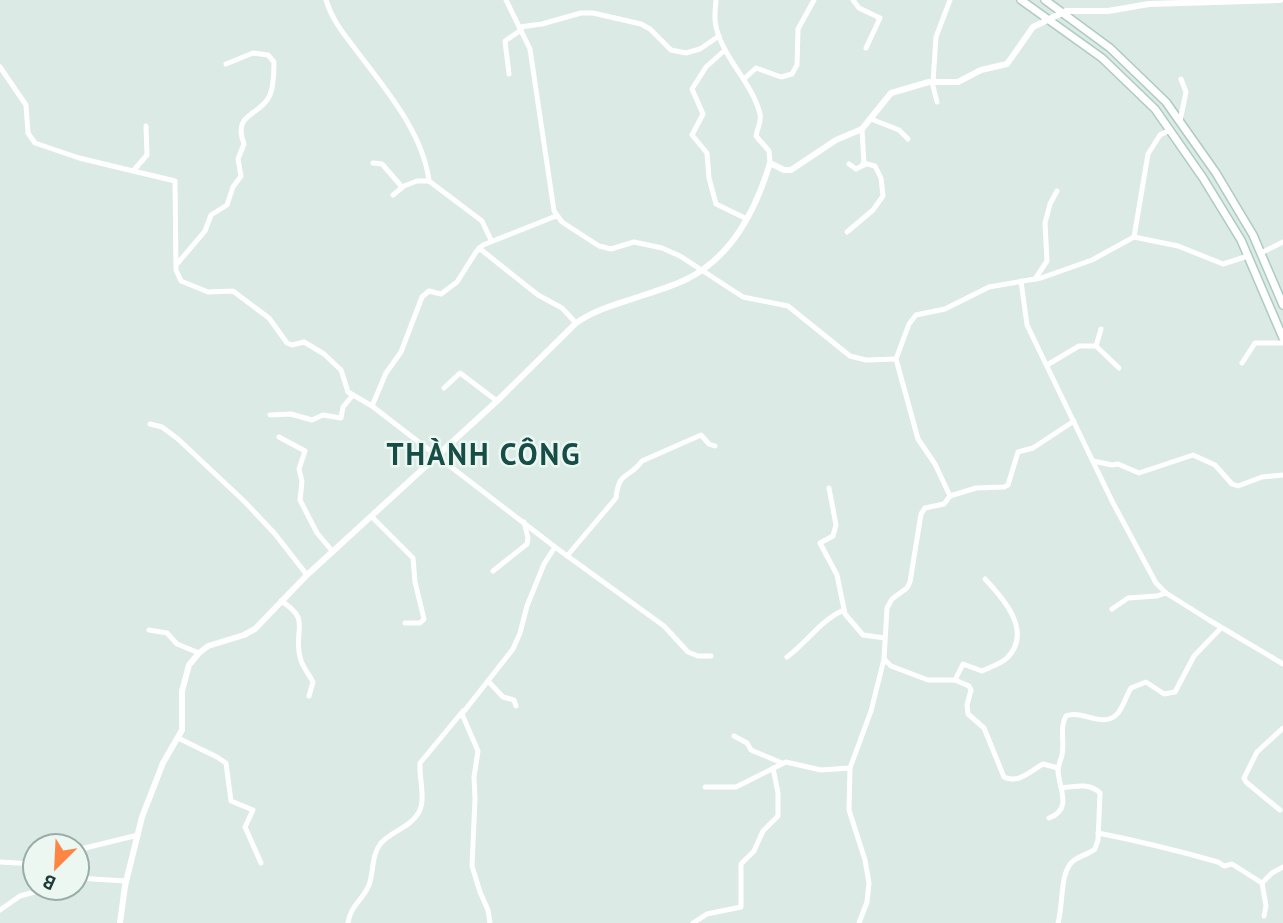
<svg xmlns="http://www.w3.org/2000/svg" width="1283" height="923" viewBox="0 0 1283 923" font-family="'PT Sans',sans-serif">
<style>
.lines{fill:none;stroke-linecap:round;stroke-linejoin:round}
.secondary-casing{stroke:#adcbc3;stroke-width:10}
.minor{stroke:#fff;stroke-width:5}
.tertiary{stroke:#fff;stroke-width:6}
.secondary{stroke:#fff;stroke-width:7}
.labels{text-anchor:middle;dominant-baseline:central;stroke-width:5;stroke-linejoin:round;paint-order:stroke}
.district-label{font-size:30px;font-weight:bold;letter-spacing:2px;fill:#164e47;stroke:#ecf7f2}
</style>
<rect width="100%" height="100%" fill="#dbeae5"/>
<g class="lines">
<g class="secondary-casing">
<g id="secondary">
<path d="M1021 0 1102 58 1155 109 1203 178 1241 240 1283 338"/>
<path d="M1045 0 1110 48 1166 102 1216 173 1253 235 1283 305"/>
</g>
</g>
<g class="minor">
<path d="M326 0C332 20 344 34 356 50 385 89 423 132 429 181"/>
<path d="M506 0 530 49 554 211 562 222 599 246 611 249 634 242 662 248 680 256 743 297 788 306 850 356 866 360 896 359"/>
<path d="M716 0C715 9 714 19 716 27 724 60 752 82 760 114 762 121 757 129 756 136L769 151 770 163"/>
<path d="M853 0 859 8 880 18 866 48"/>
<path d="M520 27 542 24 581 13H593L641 24 650 29 671 50 686 53 700 49 719 36"/>
<path d="M725 50 706 67 692 89 703 114 692 135 707 153 709 178 716 204 747 219"/>
<path d="M0 67 26 105 28 133 35 143 79 158 175 181 176 270 181 281 208 292 233 291 269 318 287 343 292 345 304 342 324 354 341 370 348 392 372 406 555 547 664 626 688 652 698 656H711"/>
<path d="M509 74 505 41 521 30"/>
<path d="M744 79 756 68 781 77 792 74 797 65 798 29 814 0"/>
<path d="M932 82 937 102"/>
<path d="M933 82 936 37 950 0"/>
<path d="M871 119 899 130 908 139"/>
<path d="M1180 121 1186 92 1181 79"/>
<path d="M373 163 382 164 402 187"/>
<path d="M849 164 856 169 864 165 862 129"/>
<path d="M134 170 147 155 146 126"/>
<path d="M393 195 404 186 417 181H429L482 221 491 240"/>
<path d="M847 232 873 210 883 196 881 178 875 166 863 163"/>
<path d="M1134 237 1148 154 1160 135 1170 130"/>
<path d="M479 248 538 295 562 308 576 323"/>
<path d="M1261 253 1283 242"/>
<path d="M177 264 205 231 211 215 227 205 233 187 241 176 238 159 244 144C232 112 260 117 270 95 274 85 274 72 274 62L268 55 253 53 226 64"/>
<path d="M1035 279 1047 261 1045 223 1050 204 1057 191"/>
<path d="M1021 281 1027 325 1112 501 1156 583 1166 593 1209 620 1283 664"/>
<path d="M1101 329 1096 346 1119 368"/>
<path d="M1242 363 1255 343H1283"/>
<path d="M1047 365 1079 346H1096"/>
<path d="M444 388 460 373 497 401"/>
<path d="M372 406 386 373 401 352 422 297 429 291 441 294 457 282 476 252 483 245 556 216"/>
<path d="M270 415 291 414 312 420 323 415 341 418 343 407 353 395"/>
<path d="M150 424 162 427 178 439 245 502 275 534 307 575"/>
<path d="M279 437 305 451 299 469 302 481 300 500 317 533 333 552"/>
<path d="M1093 461 1112 465 1118 464 1139 473 1193 455 1215 465 1232 484 1238 486 1262 477 1283 475"/>
<path d="M829 488 836 525 833 536 820 543 837 575 845 614 863 635 885 638"/>
<path d="M950 496 976 488 1004 487 1008 485 1018 452 1033 448 1074 421"/>
<path d="M372 517 413 558 415 582 424 619 420 623H405"/>
<path d="M567 556 616 498C619 470 628 480 642 461L701 435 709 444 715 446"/>
<path d="M493 571 527 544 528 538 524 522"/>
<path d="M281 601C312 620 293 629 300 657 302 667 309 674 313 682L309 696"/>
<path d="M1112 609 1128 598 1157 596 1166 593"/>
<path d="M149 630 167 633 177 644 199 653"/>
<path d="M787 657C808 642 820 620 844 610"/>
<path d="M884 659 891 666 928 680H955L969 686 971 690 967 705 968 714 984 728 1004 777C1019 784 1030 771 1043 764L1058 768"/>
<path d="M955 680 963 664 982 671C990 667 1001 664 1007 658 1033 632 1004 599 985 579"/>
<path d="M488 681 503 697 514 700 516 706"/>
<path d="M734 736 747 743 751 750 782 763"/>
<path d="M178 738 217 757 226 763 231 801 253 810 245 827 261 863"/>
<path d="M705 787H736L786 762 821 770 850 768"/>
<path d="M1280 810 1246 782 1244 778 1257 752 1283 728"/>
<path d="M1049 818C1073 809 1059 789 1058 771 1058 765 1061 760 1062 755 1065 742 1059 728 1066 716 1082 709 1104 730 1118 713 1124 705 1126 696 1131 688L1146 682 1164 694 1175 692 1194 656 1221 628"/>
<path d="M1098 833C1139 841 1179 851 1218 862L1224 866 1232 864 1262 883"/>
<path d="M77 850 138 835"/>
<path d="M0 862 35 864"/>
<path d="M77 878 126 881"/>
<path d="M0 910 20 896 49 888"/>
<path d="M1264 916 1266 906 1262 883 1272 873 1283 867"/>
<path d="M348 923C350 906 363 900 369 885 374 872 371 855 381 843 392 831 411 827 419 812 426 798 419 779 420 763L463 711"/>
<path d="M490 923 488 910 480 892 472 866 475 799 474 777 478 751 462 714 513 649 520 633 527 606 544 564 555 547"/>
<path d="M693 923 707 914 741 907V864L754 851 763 831 778 816V793L773 768"/>
<path d="M859 923 867 902 869 883 865 860 849 810 850 768 871 711 884 659 887 608 892 599 907 588 910 582 921 514 925 508 944 504 950 496 935 464 918 439 896 359 909 324 916 315 945 309 989 287 1041 278 1092 260 1134 237 1178 246 1223 264 1248 256"/>
<path d="M1058 923C1063 907 1060 875 1071 863 1077 856 1088 855 1095 849L1098 840 1100 793C1090 783 1076 786 1062 788"/>
</g>
<path class="tertiary" d="M120 923 125 886 142 817 163 763 182 730V691L189 665 199 653 208 646 244 635 255 629 307 575 497 401 576 323C596 309 618 304 641 296 656 291 673 286 687 279 733 256 756 209 770 163L784 170H791L836 140 862 129 891 93 929 82H958L981 70 1007 64 1033 27 1066 11H1108L1149 4 1280 0"/>
<use href="#secondary" class="secondary"/>
</g>
<g class="labels">
<g class="district-label">
<text x="484" y="453">THÀNH CÔNG</text>
</g>
</g>
<g transform="translate(56 867) rotate(204)"><circle r="33" fill="#ecf7f2" stroke="#99aca7" stroke-width="2"/>
<path d="M0-5L12 26L0 18L-12 26Z" fill="#ff8545"/>
<text y="-10" font-size="19" font-weight="bold" text-anchor="middle" fill="#1c3b36">B</text>
</g>
</svg>
